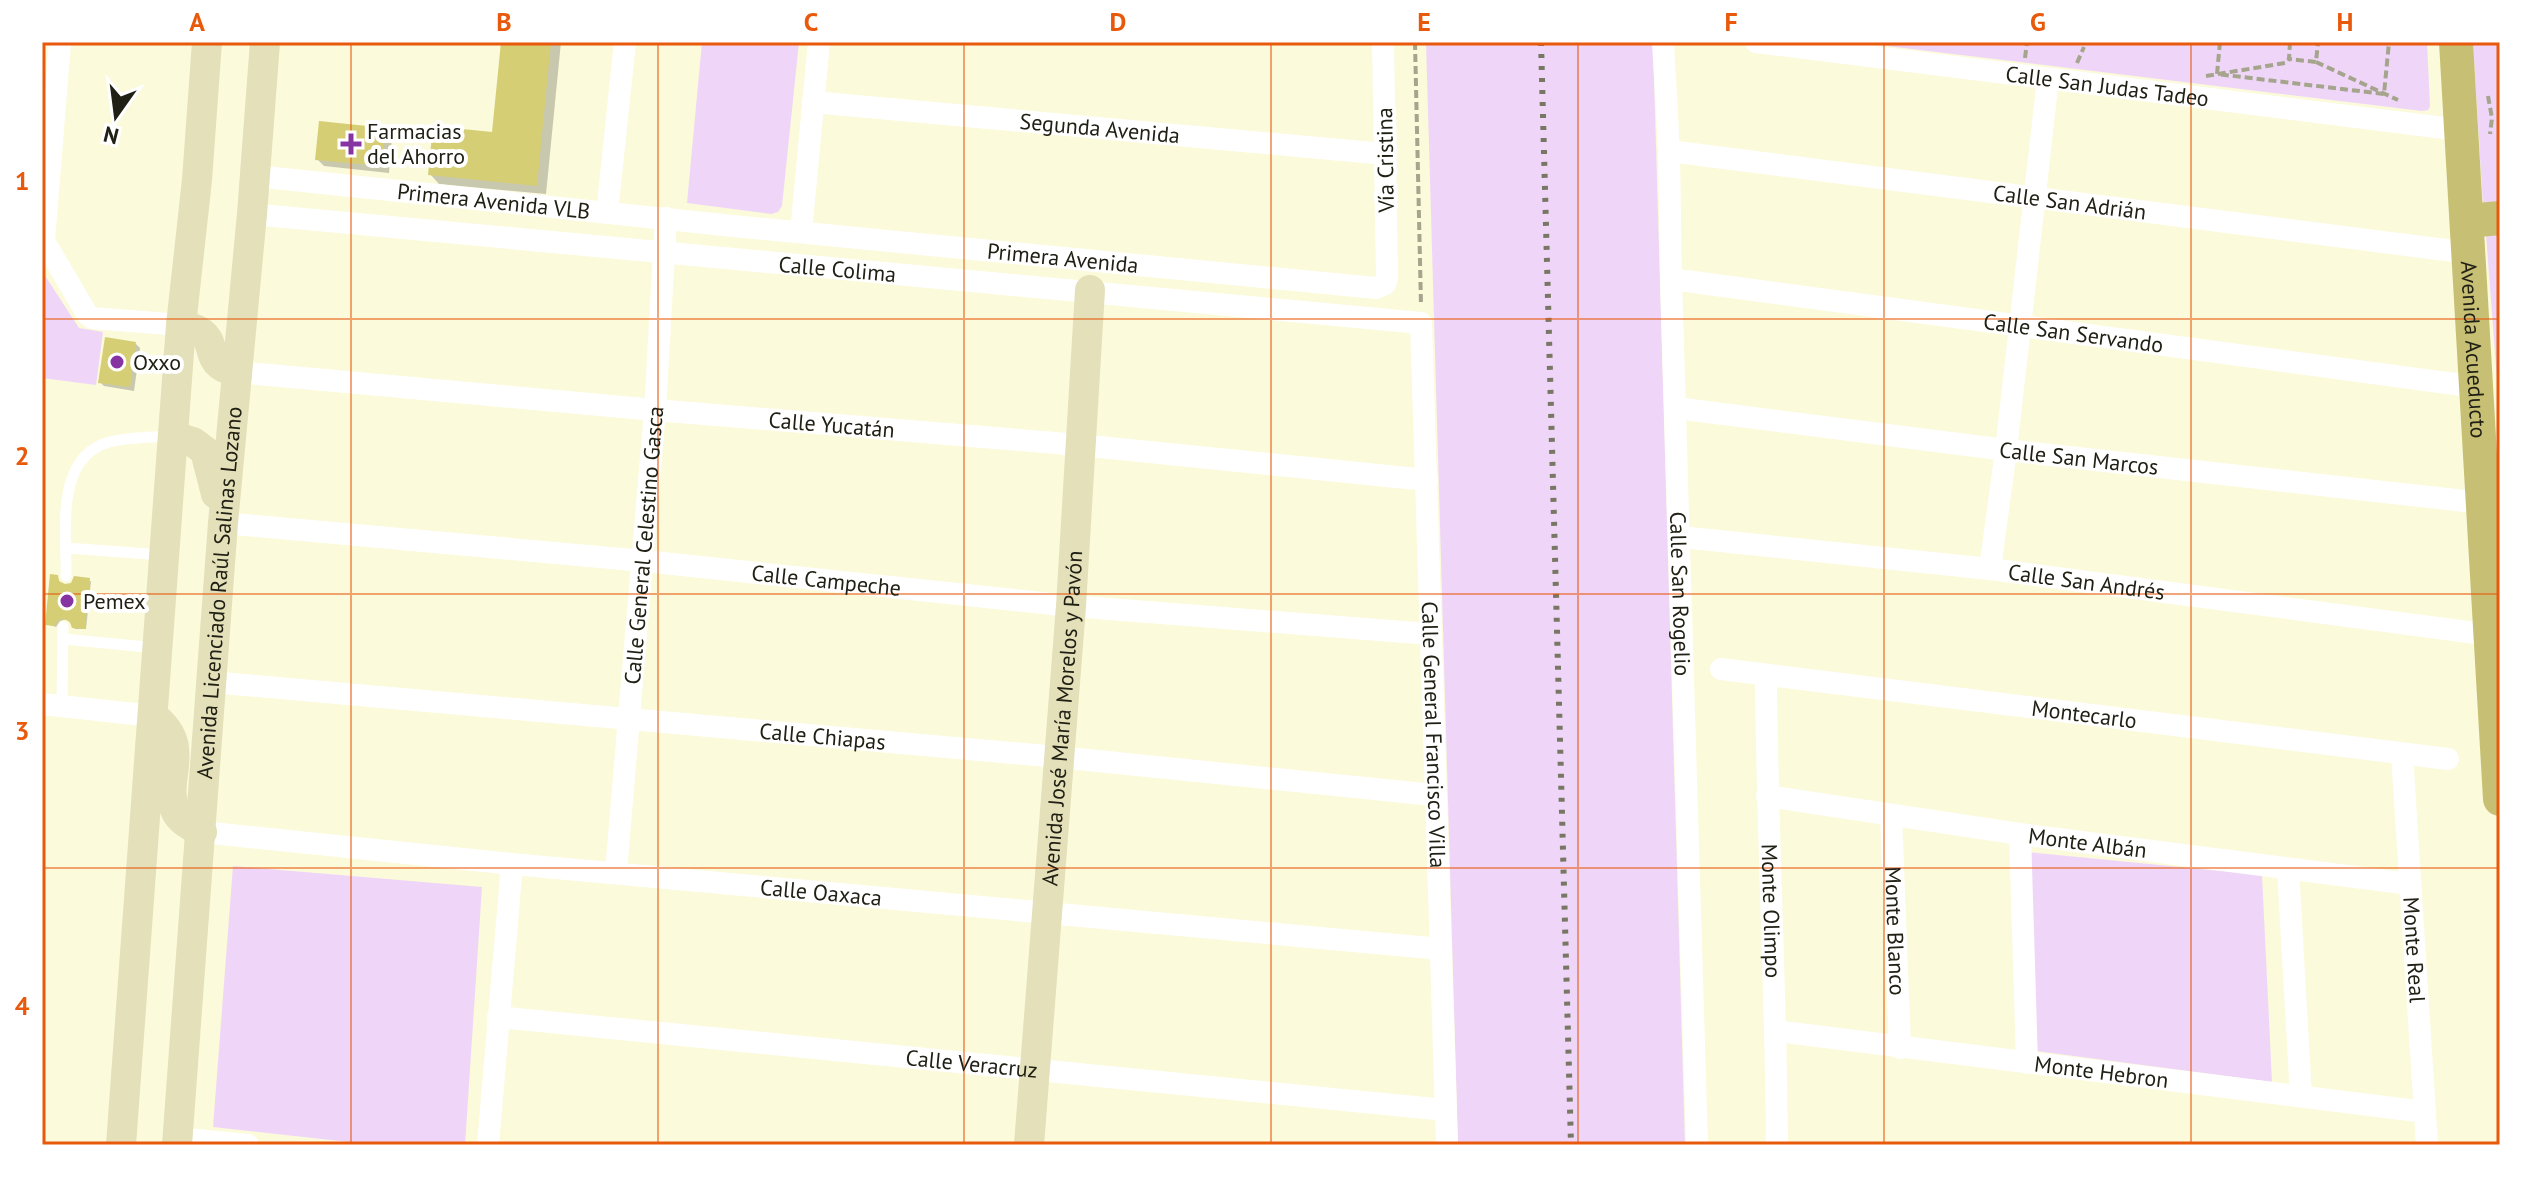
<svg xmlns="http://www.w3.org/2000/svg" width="2542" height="1187" viewBox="0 0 2542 1187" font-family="'PT Sans',sans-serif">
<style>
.green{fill:#efd6f9}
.shadow{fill:#0003}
.building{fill:#d6ce75}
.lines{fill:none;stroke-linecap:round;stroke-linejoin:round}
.path{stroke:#a5a48d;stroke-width:4;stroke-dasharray:8 4;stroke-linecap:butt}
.lane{stroke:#fff;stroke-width:11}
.street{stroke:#fff;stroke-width:22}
.secondary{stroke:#e3e0ba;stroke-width:30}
.primary{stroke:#c7c074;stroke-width:34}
.rail{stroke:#787764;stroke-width:6;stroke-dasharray:4 8;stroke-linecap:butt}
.grid{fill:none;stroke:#e8590c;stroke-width:2;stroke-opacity:0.55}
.poi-dot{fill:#8734a3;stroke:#fff;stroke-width:3}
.labels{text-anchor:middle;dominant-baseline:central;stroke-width:8;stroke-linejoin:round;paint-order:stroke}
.street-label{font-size:22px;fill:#212015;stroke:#fff}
.poi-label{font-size:22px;fill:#212015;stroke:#fff;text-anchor:start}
.neatline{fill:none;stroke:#e8590c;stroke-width:3}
.grid-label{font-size:26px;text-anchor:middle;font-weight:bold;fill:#e8590c}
</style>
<rect width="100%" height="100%" fill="#fbfadb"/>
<g class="green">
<path d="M702 42H799L782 206 778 212 771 214 687 203Z"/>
<path d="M1426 42H1653L1685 1145H1458Z"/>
<path d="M1854 42H2427L2430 107 2428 110 2422 111Z"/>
<path d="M2473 42H2500V205L2483 206Z"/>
<path d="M2500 232V419L2486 234Z"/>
<path d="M42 271 79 328 103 332 96 385 42 378Z"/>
<path d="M2026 852 2262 875 2272 1082 2036 1051Z"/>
<path d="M233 866 482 887 465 1145H376L213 1127Z"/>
</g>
<g class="shadow">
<path d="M503 42H561L546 194 439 184 430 174 494 134Z"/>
<path d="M385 130 392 137 389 173 324 166 317 159Z"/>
<path d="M136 344 140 348 134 391 104 386 100 382Z"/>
<path d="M58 578 60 584 65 587 91 581 86 629H75L67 619 60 621 56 627 47 624Z"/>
</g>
<g class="building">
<path d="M501 42H551L537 186 428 175 433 126 492 132Z"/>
<path d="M319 121 386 128 382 166 315 160Z"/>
<path d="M105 337 136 342 130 387 98 383Z"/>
<path d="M50 574 58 575 59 581 65 584 71 583 74 576 90 578 85 629 72 628 70 622 64 619 58 620 55 626 45 625Z"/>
</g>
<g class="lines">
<g class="path">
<path d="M1415 42 1421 305"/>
<path d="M2220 42 2217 74 2384 94 2389 42"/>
<path d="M2290 42 2289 59 2316 62 2318 42"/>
<path d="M2025 58 2027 42"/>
<path d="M2316 62 2398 100"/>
<path d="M2077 63 2084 47"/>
<path d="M2206 76 2285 63 2289 59"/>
<path d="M2488 96 2492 118 2490 134"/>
</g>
<g class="lane">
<path d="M67 548 162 555"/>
<path d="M66 576C67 532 54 458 109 442 129 437 152 437 172 436"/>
<path d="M63 639 157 648"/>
<path d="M62 706 63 627"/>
</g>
<g class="street">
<path d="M60 42 44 241 87 314 92 318 181 325"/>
<path id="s1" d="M1663 42 1669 151 1671 279 1697 1145"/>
<path id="s2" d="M1756 42 2460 130"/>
<path id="s3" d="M813 102 1385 154"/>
<path id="s4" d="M1669 151 2469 253"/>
<path id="s5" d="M255 176 733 226 1376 288 1385 284 1387 278 1383 42"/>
<path d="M607 213 625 42"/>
<path id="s6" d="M252 214C642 254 1032 284 1421 323L1447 1145"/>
<path d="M801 232 819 42"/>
<path id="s7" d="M1671 279 2477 387"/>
<path id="s8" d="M236 372 655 410 1080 445 1427 480"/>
<path id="s9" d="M1676 408 2006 450 2483 503"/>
<path id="s10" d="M223 523 644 561 1071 606 1430 634"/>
<path id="s11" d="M1681 537 1990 569 2491 635"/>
<path d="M1990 569 2006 450 2048 79"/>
<path id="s12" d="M1721 669 2448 759"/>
<path id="s13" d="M1766 675C1767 832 1776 988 1777 1145"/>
<path id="s14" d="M211 682 1058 757 1434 795"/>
<path d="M42 704 153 716"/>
<path id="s15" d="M2402 754 2427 1145"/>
<path id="s16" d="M1767 796 2020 834 2410 884"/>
<path id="s17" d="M1891 815 1900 1048"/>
<path id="s18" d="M202 832 512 864 1441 949"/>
<path d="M2020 834 2027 1063"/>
<path d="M2288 869 2301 1096"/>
<path id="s19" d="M616 872 655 410 666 218"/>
<path id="s20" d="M498 1017 1445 1110"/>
<path id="s21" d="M1776 1031 2425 1112"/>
<path d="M177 1138 248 1145"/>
<path d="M488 1145 512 864"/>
</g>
<g class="secondary">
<path d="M181 325C186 327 195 328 199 331 220 344 201 363 236 372"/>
<path d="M173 436 193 442 205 451 216 494"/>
<path d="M153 716C195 748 160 779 176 812 181 822 193 827 202 832"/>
<path d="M121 1145 181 325 197 180 207 42"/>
<path id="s22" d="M177 1145 223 523 252 214 265 42"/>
<path id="s23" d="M1029 1145 1071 606 1090 290"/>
</g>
<g class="primary">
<path id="s24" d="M2456 42 2500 799"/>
<path d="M2467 221 2500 218"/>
</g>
<path class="rail" d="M1541 42 1571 1145"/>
</g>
<path class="grid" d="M351 42V1145M658 42V1145M964 42V1145M1271 42V1145M1578 42V1145M1884 42V1145M2191 42V1145M42 319H2500M42 594H2500M42 868H2500"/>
<g class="poi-dot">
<path d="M347 132h8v8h8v8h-8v8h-8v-8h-8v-8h8z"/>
<circle cx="117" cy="362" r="8"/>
<circle cx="67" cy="601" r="8"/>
</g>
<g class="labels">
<g class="street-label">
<text stroke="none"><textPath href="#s2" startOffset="354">Calle San Judas Tadeo</textPath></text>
<text stroke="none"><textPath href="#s3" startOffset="288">Segunda Avenida</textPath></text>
<text transform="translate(1385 160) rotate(-91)">Vía Cristina</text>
<text stroke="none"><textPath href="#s5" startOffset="240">Primera Avenida VLB</textPath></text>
<text stroke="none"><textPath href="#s4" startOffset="404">Calle San Adrián</textPath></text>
<text stroke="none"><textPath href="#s5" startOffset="812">Primera Avenida</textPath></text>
<text stroke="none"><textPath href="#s6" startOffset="588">Calle Colima</textPath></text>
<text stroke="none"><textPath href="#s7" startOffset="406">Calle San Servando</textPath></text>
<text stroke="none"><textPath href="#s24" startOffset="308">Avenida Acueducto</textPath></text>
<text stroke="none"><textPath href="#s8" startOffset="598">Calle Yucatán</textPath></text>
<text stroke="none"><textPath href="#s9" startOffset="406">Calle San Marcos</textPath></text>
<text stroke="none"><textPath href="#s19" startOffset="328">Calle General Celestino Gasca</textPath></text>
<text stroke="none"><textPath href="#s10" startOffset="606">Calle Campeche</textPath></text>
<text stroke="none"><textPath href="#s11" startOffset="408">Calle San Andrés</textPath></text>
<text stroke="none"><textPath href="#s22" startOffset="554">Avenida Licenciado Raúl Salinas Lozano</textPath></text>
<text stroke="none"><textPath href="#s1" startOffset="552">Calle San Rogelio</textPath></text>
<text stroke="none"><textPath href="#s12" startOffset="366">Montecarlo</textPath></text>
<text stroke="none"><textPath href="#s23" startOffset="428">Avenida José María Morelos y Pavón</textPath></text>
<text stroke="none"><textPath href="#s6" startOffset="1586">Calle General Francisco Villa</textPath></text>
<text stroke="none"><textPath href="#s14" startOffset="614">Calle Chiapas</textPath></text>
<text stroke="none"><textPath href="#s16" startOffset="324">Monte Albán</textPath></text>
<text stroke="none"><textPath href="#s18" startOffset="622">Calle Oaxaca</textPath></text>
<text stroke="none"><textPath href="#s13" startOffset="236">Monte Olimpo</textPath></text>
<text stroke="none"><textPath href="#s17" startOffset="116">Monte Blanco</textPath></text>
<text stroke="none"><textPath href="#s15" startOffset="196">Monte Real</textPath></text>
<text stroke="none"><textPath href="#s20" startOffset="476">Calle Veracruz</textPath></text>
<text stroke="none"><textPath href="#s21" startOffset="328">Monte Hebron</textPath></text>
</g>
<g class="poi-label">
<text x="367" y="131">Farmacias<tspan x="367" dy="25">del Ahorro</tspan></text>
<text x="133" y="362">Oxxo</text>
<text x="83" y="601">Pemex</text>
</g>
</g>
<rect width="2542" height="1187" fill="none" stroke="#ffffff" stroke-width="88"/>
<g transform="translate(116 116) rotate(194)" stroke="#ffffff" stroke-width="6" paint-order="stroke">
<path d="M0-6L14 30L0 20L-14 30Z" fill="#212015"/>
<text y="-12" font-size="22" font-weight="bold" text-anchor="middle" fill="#212015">N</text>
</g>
<rect x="44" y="44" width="2454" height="1099" class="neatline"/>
<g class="grid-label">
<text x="197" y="31">A</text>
<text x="504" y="31">B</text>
<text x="811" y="31">C</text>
<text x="1118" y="31">D</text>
<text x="1424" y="31">E</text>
<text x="1731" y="31">F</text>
<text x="2038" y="31">G</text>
<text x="2345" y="31">H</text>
<text x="22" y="190">1</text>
<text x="22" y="465">2</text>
<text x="22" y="740">3</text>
<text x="22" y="1015">4</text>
</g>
</svg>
